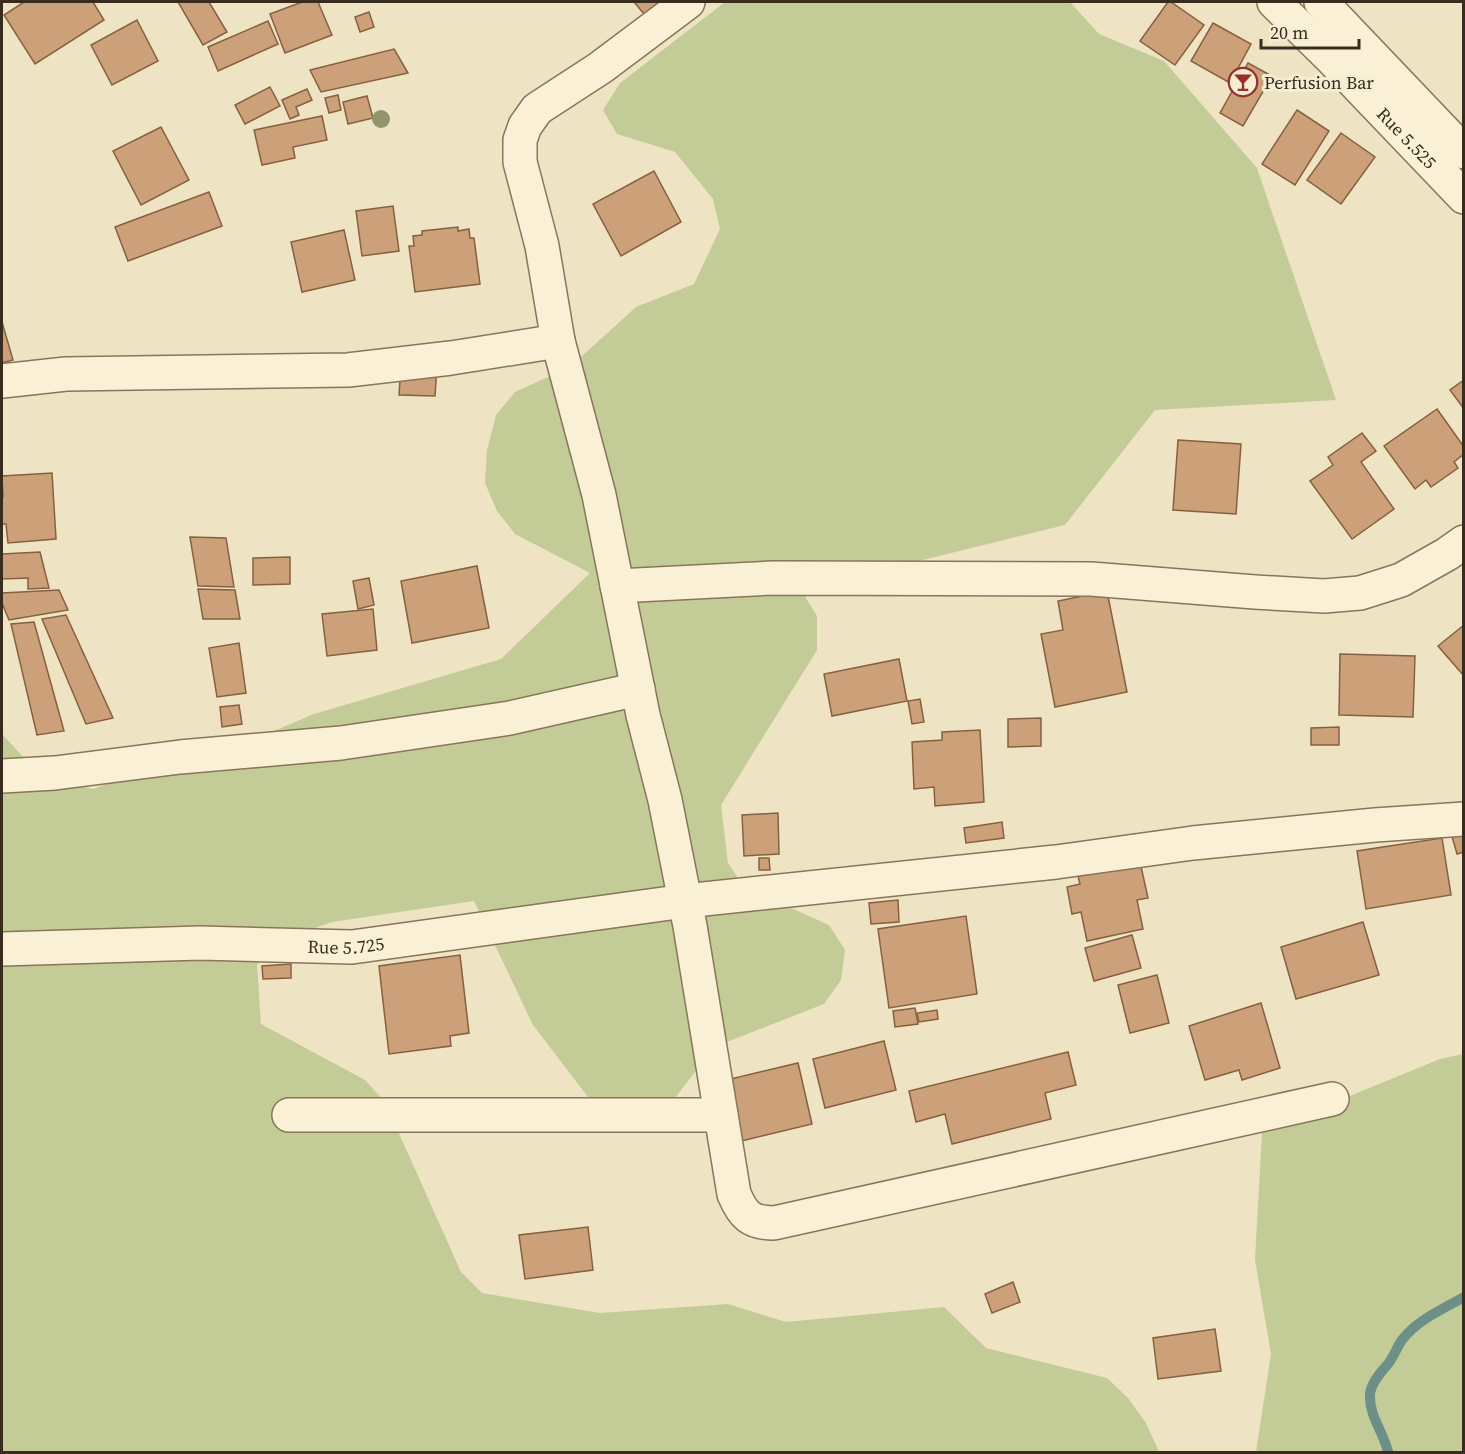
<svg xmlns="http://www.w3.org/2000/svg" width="1465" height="1454" viewBox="0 0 1465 1454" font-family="'Source Serif 4',serif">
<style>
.green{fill:#c3cc97}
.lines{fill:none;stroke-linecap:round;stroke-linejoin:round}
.stream{stroke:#6c8f88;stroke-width:10}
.building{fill:#cca079;stroke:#876040;stroke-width:1.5}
.minor-casing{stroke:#88755a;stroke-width:36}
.minor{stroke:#f9f0d6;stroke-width:33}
.tree{fill:#92946c}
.labels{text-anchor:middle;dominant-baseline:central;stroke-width:6;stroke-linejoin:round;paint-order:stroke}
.poi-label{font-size:18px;fill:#382c1e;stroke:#f5edd2;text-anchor:start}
.street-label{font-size:18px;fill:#382c1e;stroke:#f5edd2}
</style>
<rect width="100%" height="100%" fill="#eee3c3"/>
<g class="green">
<path d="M725 2H1070L1099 34 1164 61 1257 168 1336 400 1155 410 1065 525 801 590 817 616V650L721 805 728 863 744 887 829 925 845 950 841 980 824 1004 714 1047 662 1115 604 1118 533 1025 474 901 332 922 273 943 257 965 261 1024 365 1080 385 1102 461 1272 482 1293 600 1313 728 1304 786 1322 944 1307 986 1348 1107 1378 1128 1398 1146 1423 1159 1452H2V734L38 773 93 789 180 757 232 749 314 714 501 659 590 573 515 534 497 511 485 483 487 450 496 415 515 392 570 367 636 307 694 284 720 229 713 199 675 152 617 134 603 110 620 83Z"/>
<path d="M1463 1054V1452H1256L1271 1354 1255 1260 1262 1132 1440 1059Z"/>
</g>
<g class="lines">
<path class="stream" d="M1388 1452C1384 1433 1369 1416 1370 1395 1370 1384 1381 1372 1388 1364 1394 1356 1397 1347 1402 1340 1417 1320 1443 1309 1464 1297"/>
</g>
<g class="building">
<path d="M24 2H93L104 20 35 64 4 15Z"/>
<path d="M178 2H209L227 32 203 45Z"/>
<path d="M302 2H318L332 35 285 53 270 14Z"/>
<path d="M634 2H660L644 14Z"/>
<path d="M1168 2H1171L1204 25 1175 65 1140 41Z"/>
<path d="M369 12 374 27 360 32 355 17Z"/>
<path d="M137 20 158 61 112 85 91 45Z"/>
<path d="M268 21 278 44 218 71 208 47Z"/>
<path d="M1213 23 1251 44 1230 83 1191 61Z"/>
<path d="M394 49 408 73 321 92 310 70Z"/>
<path d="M1248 63 1272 76 1243 126 1220 113Z"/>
<path d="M270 87 280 106 245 124 235 105Z"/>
<path d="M307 89 312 100 296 107 299 115 290 119 282 100Z"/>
<path d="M338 95 341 110 329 113 325 98Z"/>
<path d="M367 96 373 118 348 124 343 102Z"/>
<path d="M1297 110 1329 131 1295 185 1262 164Z"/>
<path d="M322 116 327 140 293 147 295 158 262 165 254 130Z"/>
<path d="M161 127 189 180 141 205 113 151Z"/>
<path d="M1341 133 1375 157 1341 204 1307 180Z"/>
<path d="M654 171 681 222 621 256 593 204Z"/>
<path d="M209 192 222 226 128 261 115 227Z"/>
<path d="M393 206 399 251 362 256 356 211Z"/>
<path d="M458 227V231L469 229 470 238H474L480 284 415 292 409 246H414L413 236 422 235V231Z"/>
<path d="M344 230 355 280 302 292 291 242Z"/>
<path d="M2 322 13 360 2 363Z"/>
<path d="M401 365 437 367 435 396 399 395Z"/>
<path d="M1464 380V409L1450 390Z"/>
<path d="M1437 409 1464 447V454L1454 462 1458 468 1431 487 1426 480 1415 489 1384 446Z"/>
<path d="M1362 433 1376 451 1361 462 1394 509 1352 539 1310 481 1333 465 1328 457Z"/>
<path d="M1178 440 1241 444 1236 514 1173 510Z"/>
<path d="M52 473 56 539 8 543 6 524H2V497H3L2 476Z"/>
<path d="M190 537 226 538 234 587 198 586Z"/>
<path d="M40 552 49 588 28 589V578L2 579V554Z"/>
<path d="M290 557V584L253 585V558Z"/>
<path d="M477 566 489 628 412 643 401 581Z"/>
<path d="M369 578 374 605 358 609 353 581Z"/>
<path d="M198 589 235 590 240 619H203Z"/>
<path d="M59 590 68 610 9 620 2 603V593Z"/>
<path d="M1107 591 1127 692 1055 707 1041 634 1063 630 1058 601Z"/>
<path d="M373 609 377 650 327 656 322 614Z"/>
<path d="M66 615 113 718 86 724 42 619Z"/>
<path d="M34 622 64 731 37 735 11 624Z"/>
<path d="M1464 625V676L1438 646Z"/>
<path d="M239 643 246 693 217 697 209 648Z"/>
<path d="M1340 654 1415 656 1413 717 1339 715Z"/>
<path d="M899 659 907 701 832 716 824 674Z"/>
<path d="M920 699 924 722 912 724 908 701Z"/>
<path d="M239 705 242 724 222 727 220 707Z"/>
<path d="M1041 718V746L1008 747V719Z"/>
<path d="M1339 727V745H1311V728Z"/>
<path d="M980 730 984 802 935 806 934 787 914 789 912 742 942 740V732Z"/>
<path d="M778 813 779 854 744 856 742 815Z"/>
<path d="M1002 822 1004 838 966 843 964 828Z"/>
<path d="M1464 829V852L1457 854 1451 833Z"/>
<path d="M1442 838 1451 895 1366 909 1357 851Z"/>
<path d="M759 858H769L770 870H759Z"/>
<path d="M1140 862 1148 898 1137 900 1143 929 1087 941 1081 912 1072 914 1067 887 1080 884 1078 876Z"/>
<path d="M898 900 899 922 871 924 869 903Z"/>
<path d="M966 916 977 994 889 1008 878 929Z"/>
<path d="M1363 922 1379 975 1296 999 1281 947Z"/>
<path d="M1132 935 1141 968 1094 981 1085 948Z"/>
<path d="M460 955 469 1033 450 1036 451 1046 389 1054 379 966Z"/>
<path d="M291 964V978L263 979 262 966Z"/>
<path d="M1157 975 1169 1023 1130 1033 1118 985Z"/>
<path d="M1261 1003 1280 1068 1242 1080 1239 1070 1205 1080 1189 1026Z"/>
<path d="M915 1008 918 1024 895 1027 893 1011Z"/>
<path d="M937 1010 938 1019 919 1022 917 1013Z"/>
<path d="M884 1041 896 1090 825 1108 813 1059Z"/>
<path d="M1068 1052 1076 1085 1045 1093 1051 1119 952 1144 945 1114 916 1122 909 1091Z"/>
<path d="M798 1063 812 1124 733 1143 718 1082Z"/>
<path d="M588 1227 593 1270 525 1279 519 1235Z"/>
<path d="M1013 1282 1020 1302 992 1313 985 1294Z"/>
<path d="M1215 1329 1221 1371 1158 1379 1153 1338Z"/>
</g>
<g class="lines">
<g class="minor-casing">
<g id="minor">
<path d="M688 2 600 68 537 109 525 126 520 140V162L542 246 558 341 599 495 643 715 665 800 690 926 734 1194C743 1215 750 1223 774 1223L1332 1099"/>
<path id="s1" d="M1274 2 1333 60 1464 197"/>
<path d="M1321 2 1464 152"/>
<path d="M2 381 66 374 348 370 451 358 558 341"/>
<path d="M617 586 773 578 1091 579 1255 592 1324 596 1360 593 1401 580 1447 554 1464 542"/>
<path d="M2 776 55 773 180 757 341 743 510 718 638 689"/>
<path id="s2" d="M2 949 200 943 352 947 685 901 1056 862 1193 843 1375 825 1464 819"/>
<path d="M289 1115H721"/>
</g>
</g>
<use href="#minor" class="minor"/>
</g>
<circle class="tree" cx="381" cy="119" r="9"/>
<defs>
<g id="bar-ring" transform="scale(1.5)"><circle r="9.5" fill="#f5edd2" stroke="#972f2a" stroke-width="1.5"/><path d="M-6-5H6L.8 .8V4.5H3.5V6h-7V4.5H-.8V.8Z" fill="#972f2a"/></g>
</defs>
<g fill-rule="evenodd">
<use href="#bar-ring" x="1243" y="82"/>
</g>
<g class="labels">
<g class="poi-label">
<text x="1264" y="82">Perfusion Bar</text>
</g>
<g class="street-label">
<text stroke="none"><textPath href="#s1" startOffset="190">Rue 5.525</textPath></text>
<text stroke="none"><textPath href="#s2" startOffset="344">Rue 5.725</textPath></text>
</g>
</g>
<rect width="1465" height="1454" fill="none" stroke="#382c1e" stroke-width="6"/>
<path d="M1261 39v9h98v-9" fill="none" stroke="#382c1e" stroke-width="3"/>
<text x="1270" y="39" font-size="18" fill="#382c1e" stroke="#f5edd2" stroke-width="4.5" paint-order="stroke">20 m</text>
</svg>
